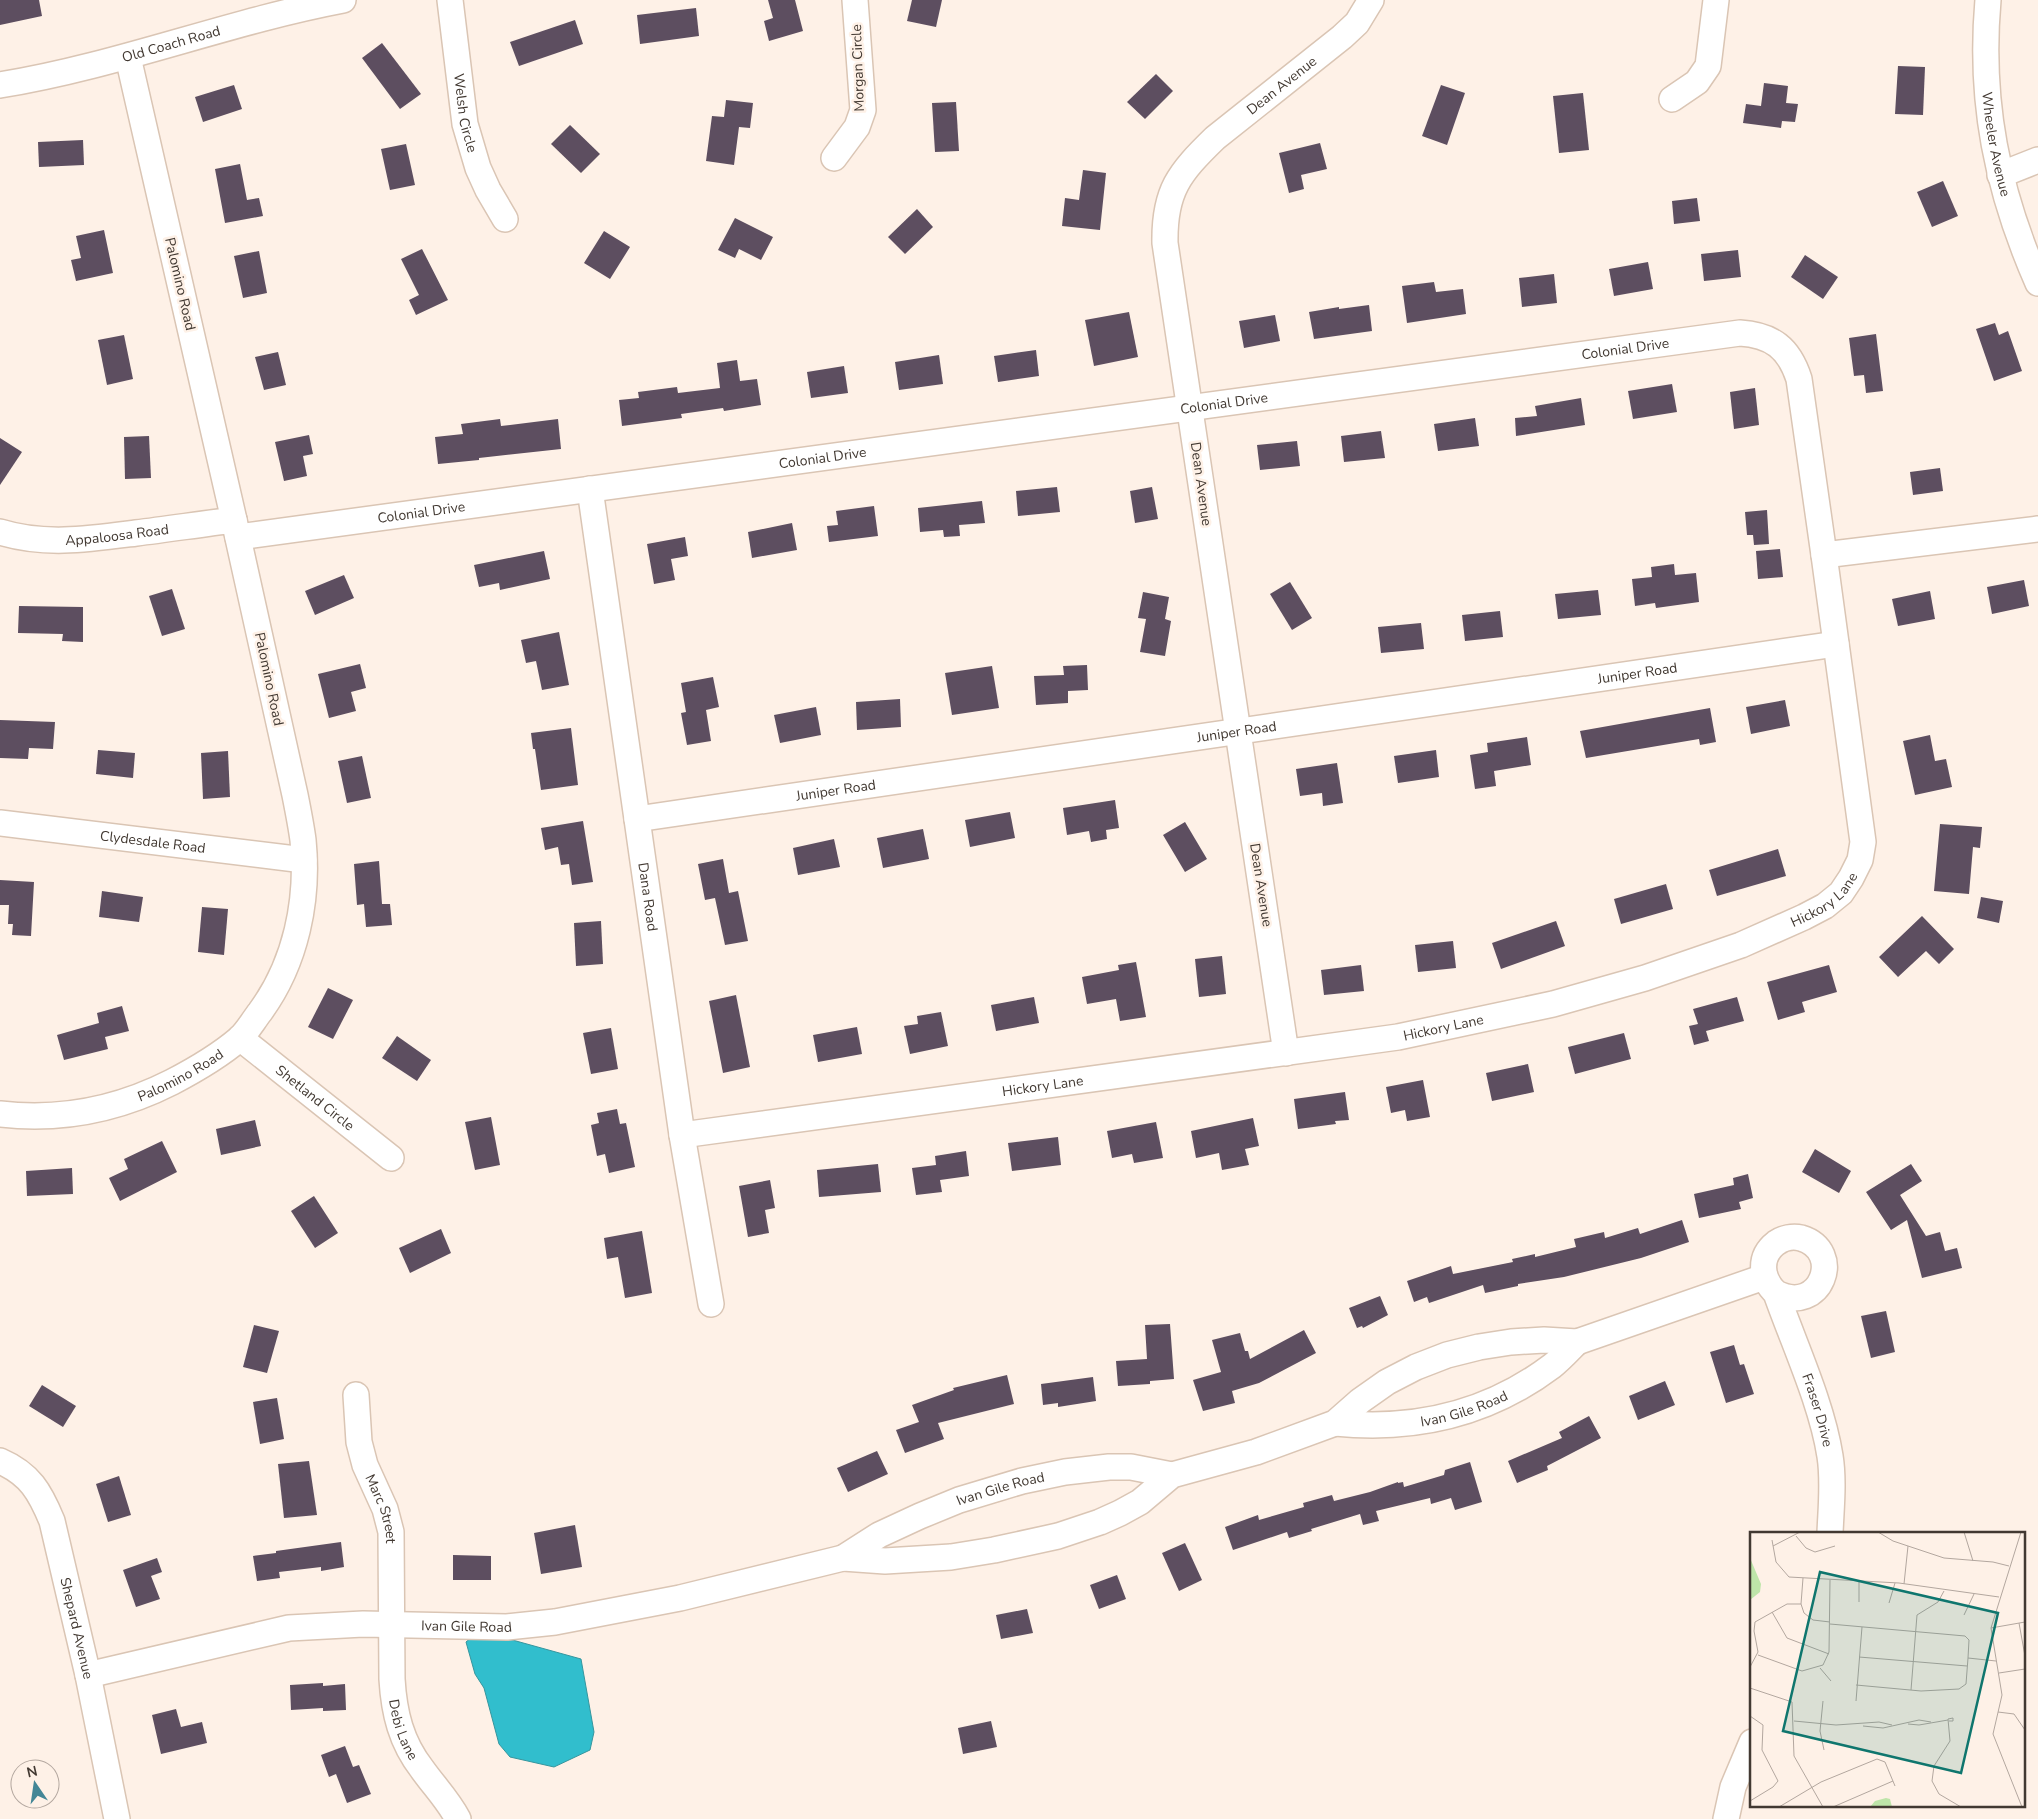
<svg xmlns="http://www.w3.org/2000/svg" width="2038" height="1819" viewBox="0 0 2038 1819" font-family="'Nunito Sans',sans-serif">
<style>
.water{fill:#31becd;stroke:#36969e}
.building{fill:#5d4e60}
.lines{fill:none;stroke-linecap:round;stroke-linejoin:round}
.minor-casing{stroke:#dac5b4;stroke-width:28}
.minor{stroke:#fff;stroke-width:25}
.labels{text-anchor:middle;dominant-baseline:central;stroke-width:5;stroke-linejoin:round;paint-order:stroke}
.street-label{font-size:14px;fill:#423932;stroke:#fef1e7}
.inset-road{fill:none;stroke:#b3a79f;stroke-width:1}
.view{fill:#0f766e;fill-opacity:0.15;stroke:#0f766e;stroke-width:2.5}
.inset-edge{fill:none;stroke:#423932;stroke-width:2.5}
</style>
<rect width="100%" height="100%" fill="#fef1e7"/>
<path class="water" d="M498 1636 581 1659 594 1732 590 1750 554 1767 510 1757 499 1744 484 1688 475 1674 466 1642 472 1637Z"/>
<g class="building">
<path d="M0 0H39L42 16 0 25Z"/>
<path d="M768 0H795L803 31 769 41 764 21 773 18Z"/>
<path d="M912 0H942L936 27 907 21Z"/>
<path d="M696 8 699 36 640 44 637 15Z"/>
<path d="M575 20 583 44 519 66 510 42Z"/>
<path d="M382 43 421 94 400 109 362 58Z"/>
<path d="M1898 66 1925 67 1923 115 1895 114Z"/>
<path d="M1156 74 1173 91 1145 119 1127 102Z"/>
<path d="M1764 83 1788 86 1786 103 1798 104 1795 122 1782 121 1781 128 1743 123 1746 104 1761 106Z"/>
<path d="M234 85 242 109 203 122 195 97Z"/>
<path d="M1441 85 1465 93 1447 145 1422 136Z"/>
<path d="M1583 93 1589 150 1559 153 1553 96Z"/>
<path d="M726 100 753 103 750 128 739 127 734 165 706 161 712 116 724 117Z"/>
<path d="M956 102 959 151 935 152 932 103Z"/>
<path d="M570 125 600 154 581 173 551 144Z"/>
<path d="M83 140 84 165 39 167 38 142Z"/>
<path d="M1320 143 1327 169 1301 175 1304 189 1289 193 1279 153Z"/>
<path d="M406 144 415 185 390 190 381 149Z"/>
<path d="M240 164 247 200 259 198 263 216 225 223 215 169Z"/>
<path d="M1083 170 1106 173 1100 230 1062 226 1065 198 1079 200Z"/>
<path d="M1943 181 1958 216 1932 227 1917 192Z"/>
<path d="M1697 198 1700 221 1674 224 1672 201Z"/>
<path d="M917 209 933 227 905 254 888 237Z"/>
<path d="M735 218 773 237 761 260 739 249 735 258 718 250Z"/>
<path d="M104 230 113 273 76 281 71 260 81 258 76 236Z"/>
<path d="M604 231 630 247 610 279 584 263Z"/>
<path d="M422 249 448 300 416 315 409 300 419 295 401 259Z"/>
<path d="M1738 250 1741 277 1704 281 1701 254Z"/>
<path d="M259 251 267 293 243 298 234 256Z"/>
<path d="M1805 255 1838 277 1823 299 1791 277Z"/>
<path d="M1648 262 1653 289 1614 296 1609 269Z"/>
<path d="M1554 274 1557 303 1522 307 1519 278Z"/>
<path d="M1434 282 1436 292 1463 289 1466 314 1407 323 1402 286Z"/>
<path d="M1369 305 1372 331 1314 339 1309 312 1339 307V309Z"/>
<path d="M1129 312 1138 357 1094 366 1085 320Z"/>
<path d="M1275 315 1280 341 1244 348 1239 321Z"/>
<path d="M1995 323 1999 335 2008 331 2022 371 1994 381 1976 329Z"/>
<path d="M1876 334 1883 391 1866 393 1864 375 1854 376 1849 338Z"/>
<path d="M124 335 133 379 107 385 98 340Z"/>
<path d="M1036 350 1039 376 998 382 994 356Z"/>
<path d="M278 352 286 385 264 390 255 357Z"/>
<path d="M939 355 943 384 899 390 895 362Z"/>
<path d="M737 360 740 381 757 379 761 405 724 411 723 408 681 414 682 418 622 426 619 400 639 398 638 392 677 387 678 393 720 388 717 363Z"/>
<path d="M844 366 848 393 811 398 807 372Z"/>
<path d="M1672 384 1677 412 1633 419 1628 391Z"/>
<path d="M1755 388 1759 425 1734 429 1730 392Z"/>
<path d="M1581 398 1585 425 1516 436 1515 418 1537 416 1535 406Z"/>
<path d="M1475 418 1479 446 1438 451 1434 424Z"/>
<path d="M500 419 501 426 558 419 561 449 479 458V460L438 464 435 437 463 434 461 424Z"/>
<path d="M1381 431 1385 458 1344 462 1341 436Z"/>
<path d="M309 435 313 454 303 456 307 476 284 481 275 442Z"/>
<path d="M149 436 151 478 125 479 124 437Z"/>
<path d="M0 438 22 452 0 485Z"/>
<path d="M1297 441 1300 466 1260 470 1257 445Z"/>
<path d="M1940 468 1943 491 1913 495 1910 472Z"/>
<path d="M1057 487 1060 512 1018 516 1016 491Z"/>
<path d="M1152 487 1158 519 1135 523 1130 491Z"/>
<path d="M982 501 985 523 959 525 960 536 944 537 943 530 920 532 918 508Z"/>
<path d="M874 506 878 536 829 542 827 526 838 525 836 511Z"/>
<path d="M1767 510 1769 544 1754 545 1753 535H1747L1745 512Z"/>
<path d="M792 523 797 550 752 558 748 532Z"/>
<path d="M685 537 688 556 671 559 675 580 654 584 647 544Z"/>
<path d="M1780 549 1783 577 1758 579 1756 551Z"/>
<path d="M544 551 550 579 500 590 499 583 479 587 474 565Z"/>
<path d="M1674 564 1675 575 1696 573 1699 602 1656 608 1655 603 1635 606 1632 579 1652 577 1651 567Z"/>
<path d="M344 575 354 598 315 615 305 591Z"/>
<path d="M2024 580 2029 606 1992 614 1987 587Z"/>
<path d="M1290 582 1312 618 1292 630 1270 594Z"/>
<path d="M172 589 185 629 162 636 149 596Z"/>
<path d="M1598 590 1601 615 1558 619 1555 594Z"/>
<path d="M1930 591 1935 619 1898 626 1892 599Z"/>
<path d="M1143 592 1169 597 1165 619 1171 621 1165 656 1140 652 1146 619 1138 618Z"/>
<path d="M19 606 83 607V642L62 641 63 634 18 633Z"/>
<path d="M1500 611 1503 637 1465 641 1462 615Z"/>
<path d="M1421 623 1424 649 1381 653 1378 627Z"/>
<path d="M559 632 569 685 542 690 536 661 526 663 521 640Z"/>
<path d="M360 664 366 688 351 692 356 711 329 718 318 674Z"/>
<path d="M1087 665 1088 690 1068 691V703L1036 705 1034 676 1064 675 1063 666Z"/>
<path d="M992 666 999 708 952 715 945 673Z"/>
<path d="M713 677 719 707 706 710 711 741 687 745 681 713 686 712 681 683Z"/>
<path d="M900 699 901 727 857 730 856 702Z"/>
<path d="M1785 700 1790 726 1751 734 1746 707Z"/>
<path d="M816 707 821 735 780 743 774 715Z"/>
<path d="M1710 708 1716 742 1700 745 1699 739 1586 758 1580 731Z"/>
<path d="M0 720 55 722 53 749 29 748 28 759 0 758Z"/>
<path d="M571 728 578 785 541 790 535 749H533L531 733Z"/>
<path d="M1930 735 1935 761 1946 759 1952 787 1915 795 1903 741Z"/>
<path d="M1527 737 1531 765 1494 771 1496 786 1475 789 1470 755 1488 752 1487 743Z"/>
<path d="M98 750 135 753 133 778 96 774Z"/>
<path d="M1436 750 1439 777 1398 783 1394 756Z"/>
<path d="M228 751 230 797 203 799 201 753Z"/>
<path d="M362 756 371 798 347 803 338 761Z"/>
<path d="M1337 763 1343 803 1323 806 1322 793 1300 796 1296 769Z"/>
<path d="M1115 800 1119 828 1106 830 1107 839 1091 842 1089 831 1067 835 1063 808Z"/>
<path d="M1010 812 1015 838 970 847 965 820Z"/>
<path d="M583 821 593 882 572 885 569 864 561 865 558 847 545 850 541 828Z"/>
<path d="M1185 822 1207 859 1185 872 1163 835Z"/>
<path d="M1940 824 1982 827 1980 848 1973 847 1969 894 1934 891Z"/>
<path d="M923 829 929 859 883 868 877 838Z"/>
<path d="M834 839 840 867 798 875 793 848Z"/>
<path d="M1778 849 1786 876 1717 896 1709 870Z"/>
<path d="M723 859 729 893 738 891 748 941 725 945 715 898 705 900 698 864Z"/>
<path d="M379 861 382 904H390L392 925 366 927 364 904 357 905 354 864Z"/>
<path d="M0 880 34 882 31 936 12 935 13 924H8L9 905H0Z"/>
<path d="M1666 884 1673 909 1621 924 1614 899Z"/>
<path d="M102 891 143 897 139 922 99 917Z"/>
<path d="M1981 897 2003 901 1999 923 1977 918Z"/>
<path d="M202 907 228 909 224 955 198 952Z"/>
<path d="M1922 916 1954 949 1939 964 1926 951 1898 977 1879 957Z"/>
<path d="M601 921 603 964 576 966 574 923Z"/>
<path d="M1556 921 1565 946 1501 969 1492 943Z"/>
<path d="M1453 941 1456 968 1418 972 1415 945Z"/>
<path d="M1222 956 1226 994 1199 997 1195 959Z"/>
<path d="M1136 962 1146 1017 1120 1021 1116 999 1087 1004 1082 977 1119 970 1118 965Z"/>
<path d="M1361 965 1364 991 1324 995 1321 970Z"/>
<path d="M1829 965 1837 992 1802 1002 1805 1012 1778 1020 1767 982Z"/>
<path d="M328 988 353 1000 333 1039 308 1027Z"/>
<path d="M736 995 750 1067 723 1073 709 1001Z"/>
<path d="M1034 997 1039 1023 996 1031 991 1005Z"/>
<path d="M1737 997 1744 1021 1706 1031 1709 1041 1694 1045 1689 1026 1698 1024 1693 1009Z"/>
<path d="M122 1006 129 1031 105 1037 108 1049 64 1060 57 1035 99 1023 97 1013Z"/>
<path d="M941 1012 948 1046 910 1054 904 1026 918 1024 917 1016Z"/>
<path d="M857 1027 862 1054 818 1062 813 1035Z"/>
<path d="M611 1028 618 1069 591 1074 583 1033Z"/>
<path d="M1624 1033 1631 1059 1575 1074 1568 1047Z"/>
<path d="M397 1036 431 1060 417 1081 382 1058Z"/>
<path d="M1528 1064 1534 1092 1492 1101 1486 1073Z"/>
<path d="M1423 1080 1430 1117 1407 1121 1405 1110 1391 1113 1386 1087Z"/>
<path d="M1345 1092 1349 1120 1335 1121 1336 1124 1298 1129 1294 1099Z"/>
<path d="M617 1109 620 1124 626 1123 635 1167 609 1173 605 1154 597 1156 591 1125 599 1123 597 1113Z"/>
<path d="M491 1117 500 1165 475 1170 465 1122Z"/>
<path d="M1253 1118 1259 1146 1245 1149 1249 1165 1222 1170 1219 1153 1196 1158 1191 1131Z"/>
<path d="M255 1120 261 1146 221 1155 216 1129Z"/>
<path d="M1156 1122 1163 1158 1134 1163 1132 1154 1112 1158 1107 1131Z"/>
<path d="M1058 1137 1061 1165 1012 1171 1008 1143Z"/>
<path d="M162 1141 177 1172 120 1201 109 1178 128 1169 124 1159Z"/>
<path d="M1815 1149 1851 1171 1839 1193 1802 1172Z"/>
<path d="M966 1151 969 1176 940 1180 942 1192 916 1195 912 1168 936 1165 935 1156Z"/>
<path d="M878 1164 881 1192 819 1197 817 1170Z"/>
<path d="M1911 1164 1922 1181 1900 1195 1926 1236 1940 1232 1945 1251 1957 1248 1962 1268 1922 1278 1907 1220 1891 1230 1866 1192Z"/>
<path d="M72 1168 73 1194 27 1196 26 1171Z"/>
<path d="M1748 1174 1753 1198 1739 1202 1741 1209 1699 1218 1694 1194 1734 1185 1733 1178Z"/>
<path d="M770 1180 775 1208 765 1210 769 1233 748 1237 739 1186Z"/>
<path d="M314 1196 338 1233 315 1248 291 1211Z"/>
<path d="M1682 1220 1689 1242 1641 1258 1564 1277 1518 1284V1286L1485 1293 1483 1285 1429 1303 1427 1297 1414 1302 1407 1281 1451 1266 1453 1274 1513 1262 1512 1259 1535 1254V1257L1576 1247 1574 1239 1604 1232 1605 1238 1638 1228 1640 1234Z"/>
<path d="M441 1229 451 1253 410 1273 399 1248Z"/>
<path d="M642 1231 652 1293 625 1298 618 1257 607 1259 604 1238Z"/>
<path d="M1380 1296 1388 1315 1363 1328 1362 1326 1357 1328 1349 1308Z"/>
<path d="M1886 1311 1895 1352 1871 1358 1861 1316Z"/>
<path d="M1170 1324 1174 1379 1150 1381V1384L1118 1386 1116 1361 1147 1359 1145 1325Z"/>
<path d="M254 1325 279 1331 267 1373 243 1367Z"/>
<path d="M1304 1330 1316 1353 1259 1383 1232 1391 1235 1403 1203 1411 1193 1380 1221 1372 1212 1340 1240 1333 1245 1351H1248L1250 1359Z"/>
<path d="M1734 1345 1740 1365 1744 1364 1754 1394 1726 1403 1710 1352Z"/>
<path d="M1007 1375 1014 1404 938 1423 944 1439 905 1453 896 1430 919 1422 912 1405 954 1390 953 1388Z"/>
<path d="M1093 1377 1096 1401 1058 1407V1403L1043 1405 1041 1384Z"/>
<path d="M1665 1381 1675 1405 1638 1420 1629 1396Z"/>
<path d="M42 1385 76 1406 63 1427 29 1406Z"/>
<path d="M277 1398 284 1439 260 1444 253 1402Z"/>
<path d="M1589 1416 1601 1438 1547 1466 1548 1470 1517 1483 1508 1461 1562 1438 1559 1432Z"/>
<path d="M877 1451 888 1474 848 1492 837 1468Z"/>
<path d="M309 1461 317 1515 284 1518 278 1464Z"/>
<path d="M1470 1462 1482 1502 1455 1510 1451 1498 1431 1504 1430 1498 1376 1511 1379 1521 1363 1525 1360 1514 1311 1529 1312 1531 1289 1538 1287 1532 1233 1550 1225 1527 1258 1515 1259 1520 1304 1507 1303 1503 1332 1495 1334 1501 1370 1492 1398 1482V1483L1403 1482 1404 1487 1444 1475 1445 1470Z"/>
<path d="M119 1476 131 1515 108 1522 96 1484Z"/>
<path d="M575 1525 582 1567 541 1574 534 1533Z"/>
<path d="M341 1542 344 1567 321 1571V1567L279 1572 280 1578 257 1581 253 1556 276 1553V1551Z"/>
<path d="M1185 1543 1202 1580 1179 1591 1162 1553Z"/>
<path d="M453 1555 491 1556V1580H453Z"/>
<path d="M157 1558 162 1572 151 1576 160 1599 136 1607 123 1570Z"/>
<path d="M1117 1575 1126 1599 1099 1609 1090 1585Z"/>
<path d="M1027 1609 1033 1633 1001 1639 996 1615Z"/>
<path d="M323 1683V1686L345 1684 346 1710 323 1711V1708L291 1710 290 1685Z"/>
<path d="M176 1709 181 1727 202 1722 207 1743 161 1754 152 1715Z"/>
<path d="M991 1721 997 1747 963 1754 958 1728Z"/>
<path d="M345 1746 353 1767 359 1765 371 1794 347 1803 336 1774 329 1777 321 1755Z"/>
</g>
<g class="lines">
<g class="minor-casing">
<g id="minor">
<path id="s1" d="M450 0 465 124 478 168 488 190 505 219"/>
<path id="s2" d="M1988 0C1979 101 1997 190 2038 283"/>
<path id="s3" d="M0 85C117 66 227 22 343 0"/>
<path d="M1672 99 1697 82 1708 66 1716 0"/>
<path d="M834 158 857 127 863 110 855 0"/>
<path d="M2000 175 2038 160"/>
<path id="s4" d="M590 489 682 1135 711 1304"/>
<path id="s5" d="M0 532C45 546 90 539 136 533 169 529 201 524 234 520"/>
<path id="s6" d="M238 537 1740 333C1772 335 1789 348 1799 379L1824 555 2038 529"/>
<path id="s7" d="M637 819 1836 644"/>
<path id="s8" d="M0 823 304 860"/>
<path id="s9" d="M240 1038 391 1158"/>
<path id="s10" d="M1286 1053 1165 243C1164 191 1179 173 1215 138L1342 37 1357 23 1371 0"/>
<path id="s11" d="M0 1114C61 1121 117 1110 172 1082 195 1070 219 1056 239 1039 247 1032 253 1021 260 1012 296 963 309 900 303 840 301 825 298 810 295 795L234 520 128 57"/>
<path id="s12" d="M682 1135 1398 1037 1553 1004 1645 978 1741 945 1804 917 1825 906 1841 893 1851 878 1860 860 1863 842 1824 555"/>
<path id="s13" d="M1776 1293C1821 1316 1845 1251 1801 1238 1793 1236 1783 1238 1776 1243 1758 1257 1761 1279 1776 1293 1794 1344 1822 1404 1830 1456 1834 1481 1831 1508 1830 1533"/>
<path id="s14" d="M356 1395 359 1442 365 1465 385 1509 391 1532 392 1679C394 1713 401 1742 422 1769 434 1786 448 1800 458 1819"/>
<path id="s15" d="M1335 1423C1414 1431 1487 1415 1552 1366 1561 1359 1569 1350 1577 1342"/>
<path id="s16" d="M0 1461C30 1474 40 1492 52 1521L88 1675 117 1819"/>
<path d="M843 1558 885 1561 951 1557 994 1550 1058 1536 1100 1522 1120 1513 1140 1502 1172 1475 1256 1452 1335 1423 1360 1401 1387 1382 1416 1367 1447 1355 1479 1347 1511 1342 1544 1340 1577 1342 1764 1277"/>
<path id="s17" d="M88 1675 289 1628 363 1624 507 1627 555 1622 680 1598 843 1558 879 1535 920 1516 959 1500 1022 1481 1065 1472 1109 1467H1131L1172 1475"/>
<path d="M1726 1819 1733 1787 1752 1742"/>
</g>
</g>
<use href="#minor" class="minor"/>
</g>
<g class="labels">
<g class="street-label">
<text stroke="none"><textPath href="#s3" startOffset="176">Old Coach Road</textPath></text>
<text transform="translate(858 68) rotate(-92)">Morgan Circle</text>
<text stroke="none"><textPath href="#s10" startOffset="1025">Dean Avenue</textPath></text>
<text stroke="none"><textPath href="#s1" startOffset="114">Welsh Circle</textPath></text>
<text stroke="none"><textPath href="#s2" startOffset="145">Wheeler Avenue</textPath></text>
<text transform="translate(180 284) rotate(77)">Palomino Road</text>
<text stroke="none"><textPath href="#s6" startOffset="1400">Colonial Drive</textPath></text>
<text stroke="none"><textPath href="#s6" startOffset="995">Colonial Drive</textPath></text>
<text stroke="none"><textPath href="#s6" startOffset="590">Colonial Drive</textPath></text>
<text transform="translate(1201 484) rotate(82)">Dean Avenue</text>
<text stroke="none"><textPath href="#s6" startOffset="185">Colonial Drive</textPath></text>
<text stroke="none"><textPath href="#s5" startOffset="118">Appaloosa Road</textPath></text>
<text stroke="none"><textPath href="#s7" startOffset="1011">Juniper Road</textPath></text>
<text transform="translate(269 679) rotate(78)">Palomino Road</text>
<text stroke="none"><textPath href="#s7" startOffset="606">Juniper Road</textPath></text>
<text stroke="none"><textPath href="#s7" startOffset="201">Juniper Road</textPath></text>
<text stroke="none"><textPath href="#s8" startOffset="154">Clydesdale Road</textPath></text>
<text transform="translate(1261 885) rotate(81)">Dean Avenue</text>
<text stroke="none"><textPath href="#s12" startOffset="1174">Hickory Lane</textPath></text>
<text stroke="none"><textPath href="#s4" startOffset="412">Dana Road</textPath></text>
<text stroke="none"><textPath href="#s12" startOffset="769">Hickory Lane</textPath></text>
<text stroke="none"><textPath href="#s11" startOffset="188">Palomino Road</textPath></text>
<text stroke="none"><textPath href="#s12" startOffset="364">Hickory Lane</textPath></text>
<text stroke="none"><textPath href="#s9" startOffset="96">Shetland Circle</textPath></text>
<text stroke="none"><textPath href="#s15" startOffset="131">Ivan Gile Road</textPath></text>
<text stroke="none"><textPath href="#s13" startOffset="315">Fraser Drive</textPath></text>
<text stroke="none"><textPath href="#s17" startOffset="941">Ivan Gile Road</textPath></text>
<text stroke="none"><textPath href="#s14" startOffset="118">Marc Street</textPath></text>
<text stroke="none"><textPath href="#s17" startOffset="384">Ivan Gile Road</textPath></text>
<text stroke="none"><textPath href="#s16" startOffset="192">Shepard Avenue</textPath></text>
<text stroke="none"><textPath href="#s14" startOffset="342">Debi Lane</textPath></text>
</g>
</g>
<g transform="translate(1750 1532)">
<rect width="275" height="275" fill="#fef1e7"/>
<path d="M0 26 11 52 10 60 0 68ZM136 266 140 267 142 275H120L125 269Z" fill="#bee5a9"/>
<path class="inset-road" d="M128 0 143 9 194 26 243 30 259 34M214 0 223 29M271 0 241 96 252 163 243 202 272 275M46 4 56 16 65 20 85 14M22 8 26 30 39 45 149 51 249 65M23 14 50 0M53 46 51 72 54 81 63 88 80 90M109 48V70M154 52 158 14M139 71 145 51M22 80 37 106 79 122M214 83 224 62M269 91 275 124M80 92 215 104 219 108 218 126 246 129M241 96 275 90M8 123 52 139 73 133 79 120 80 48M109 125 217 134M0 135 8 120 4 99 5 90 37 72H51M70 136 81 149M249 141 275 137M106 153 171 159 209 157 216 152 218 126M0 156 42 170 44 224 73 275M161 158 167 83 188 70 194 59M73 169 70 199 74 218M106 169 112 95M248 180 264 182 275 198M0 184 13 193 12 218 28 249 23 255 0 269M44 189 86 193 129 190 142 193M199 189H203V186L198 187 200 209 184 234 182 249 189 262 211 275M158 192 169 193 198 188M113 194 133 196 169 188 181 190M29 275 71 250 127 227 135 230 145 254M83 275 143 249"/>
<path class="view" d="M70 40 248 81 211 241 33 199Z"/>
<rect width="275" height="275" class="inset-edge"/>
</g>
<g transform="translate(35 1784) rotate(347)"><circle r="24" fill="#fef1e7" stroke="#b3a79f"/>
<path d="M0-4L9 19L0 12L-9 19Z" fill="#438696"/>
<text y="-8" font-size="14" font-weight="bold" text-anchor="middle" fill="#423932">N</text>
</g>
</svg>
